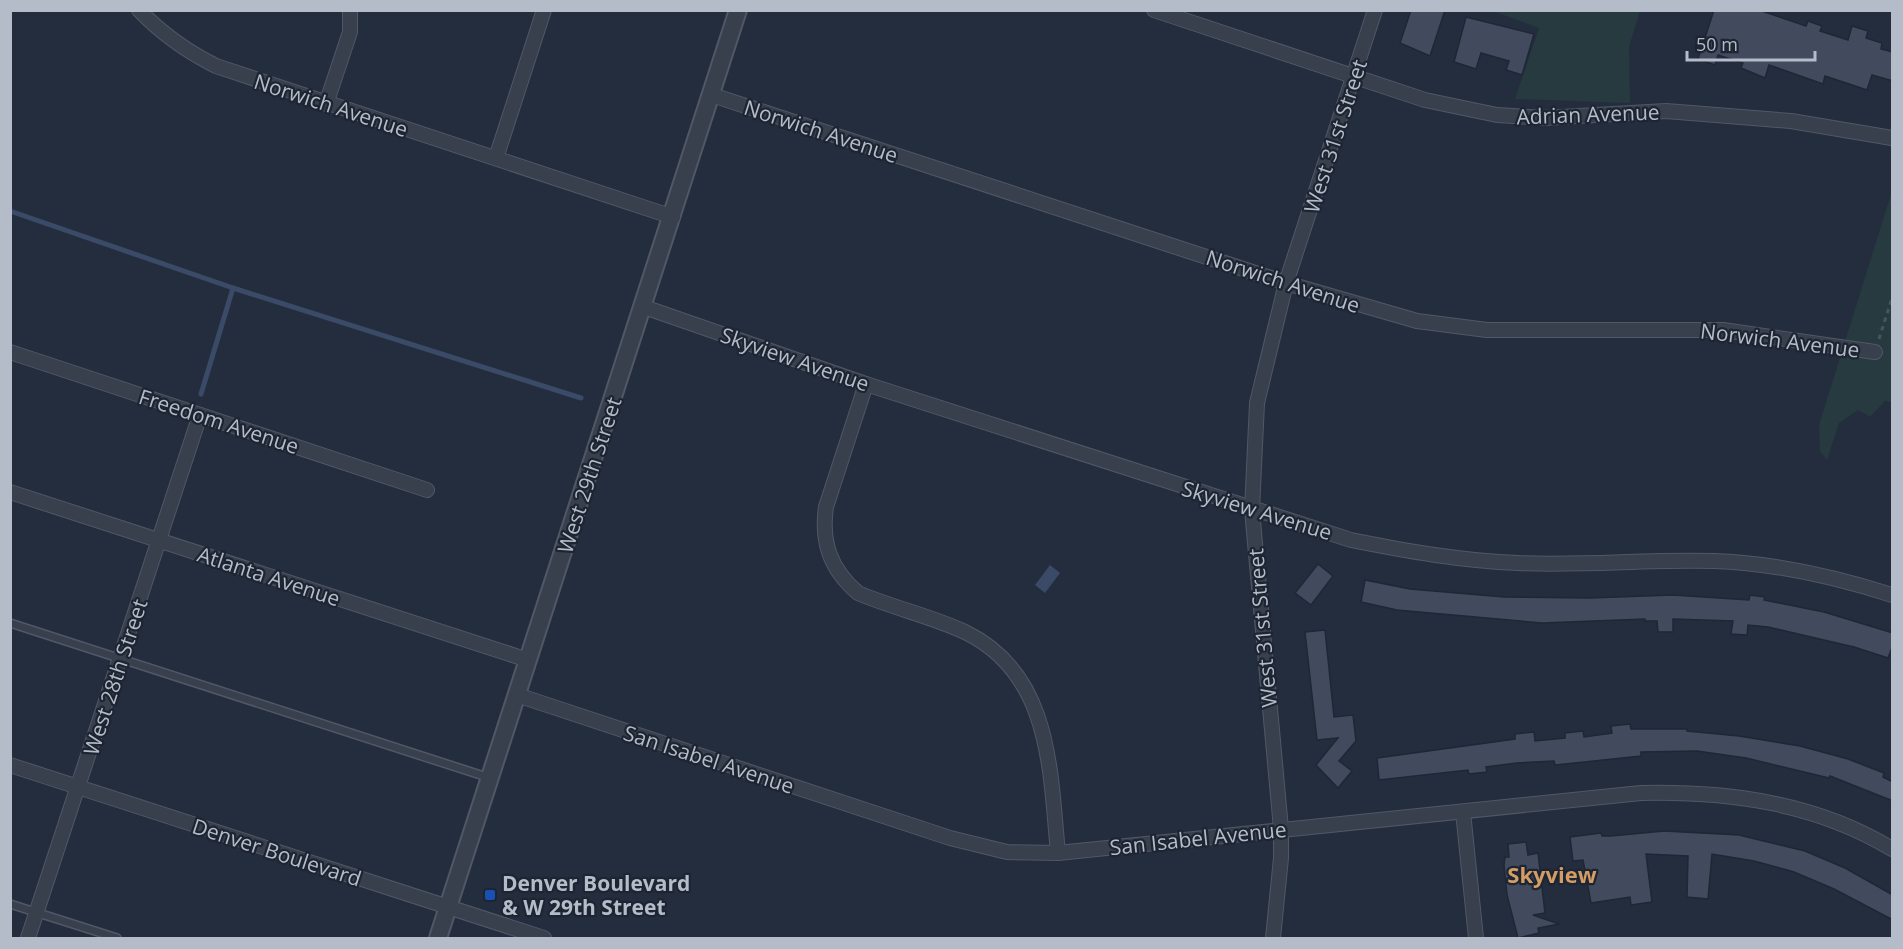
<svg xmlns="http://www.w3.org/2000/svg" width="1903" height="949" viewBox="0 0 1903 949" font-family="'Open Sans',sans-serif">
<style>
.green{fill:#263a3f}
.water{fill:#3a4a67}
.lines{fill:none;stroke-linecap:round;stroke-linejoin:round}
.stream{stroke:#3a4a67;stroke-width:5}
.building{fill:#414b5d;stroke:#1f2735;stroke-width:1.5}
.service-casing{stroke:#505866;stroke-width:10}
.minor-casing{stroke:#505866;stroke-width:16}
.tertiary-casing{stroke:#505866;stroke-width:20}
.path{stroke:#44575c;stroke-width:3;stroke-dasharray:4.5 4.5;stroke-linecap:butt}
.service{stroke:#38404e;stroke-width:7}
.minor{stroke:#38404e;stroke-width:14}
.tertiary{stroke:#38404e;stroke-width:16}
.transit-dot{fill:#1a4fb4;stroke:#1d2533;stroke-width:2}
.labels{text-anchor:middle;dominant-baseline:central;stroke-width:4.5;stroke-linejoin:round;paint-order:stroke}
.street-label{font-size:21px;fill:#b4bbc9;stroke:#1d2533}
.poi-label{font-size:21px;font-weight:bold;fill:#b4bbc9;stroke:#1d2533;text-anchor:start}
.neighbourhood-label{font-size:22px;font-weight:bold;fill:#d39d65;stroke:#1d2533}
</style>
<rect width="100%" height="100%" fill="#242d3e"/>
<g class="green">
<path d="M1493 11H1640L1629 47 1630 103 1515 99 1539 28Z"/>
<path d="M1892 191V402L1885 401 1870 417 1858 410 1839 423 1827 460 1820 451 1819 425Z"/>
</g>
<path class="water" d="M1050 565 1060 573 1045 593 1035 585Z"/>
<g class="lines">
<g class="stream">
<path d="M10 211 233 288 581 398"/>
<path d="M201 394 233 288"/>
</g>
</g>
<g class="building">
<path d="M1411 10H1445L1430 56 1400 43Z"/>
<path d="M1714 10H1759L1806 26 1808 21 1822 26 1820 31 1848 40 1852 26 1868 31 1866 38 1882 43 1881 49 1893 52V81L1872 75 1867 90 1825 76 1823 84 1769 65 1765 78 1741 68 1743 63 1718 55 1715 65 1698 59Z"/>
<path d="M1466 17 1534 34 1522 75 1506 70 1509 61 1481 53 1476 69 1454 62Z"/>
<path d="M1318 564 1333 576 1311 605 1295 593Z"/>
<path d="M1365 580 1410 589 1504 597 1589 598 1673 595 1749 600 1750 595 1765 597 1764 600 1824 612 1893 633V645L1888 658 1854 647 1768 627 1748 625 1747 635 1731 634 1733 621 1673 619V632H1658L1657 621H1645V619L1542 623 1397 610 1361 602Z"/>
<path d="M1325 630 1334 717 1353 715 1356 741 1339 761 1352 771 1338 788 1316 765 1338 738 1317 740 1305 632Z"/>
<path d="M1630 724 1631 729H1687V731L1739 736 1800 746 1848 759 1884 773 1883 777 1893 782V801L1830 776 1829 778 1746 758 1697 751 1641 752V756L1594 761 1555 765 1554 761 1517 763 1486 767 1487 772 1469 774 1468 770 1379 780 1377 758 1515 739V734L1534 732 1535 741 1565 738V733L1583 731 1584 737 1612 733 1611 726Z"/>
<path d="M1664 831 1739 835 1805 851 1845 868 1893 895V920L1834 889 1794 872 1754 861 1712 854 1708 899 1687 897 1688 856 1646 854 1652 902 1631 905 1630 897 1591 903 1583 860 1573 861 1570 837 1601 833 1602 836H1611Z"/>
<path d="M1526 842 1528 855 1538 853 1545 913 1533 915 1559 924 1538 928 1539 933 1518 938 1507 895 1504 865 1505 857H1509L1508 844Z"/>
</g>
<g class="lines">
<g class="service-casing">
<g id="service">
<path d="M10 623 490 778"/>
<path d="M10 904 117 938"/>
</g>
</g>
<g class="minor-casing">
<g id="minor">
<path d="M139 10C162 34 186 51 216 66L673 217"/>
<path d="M1154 10 1425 100 1497 115 1544 118 1666 111 1791 121 1892 138"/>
<path d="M712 95 1286 283 1417 321 1487 330H1723L1875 352"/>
<path d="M326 104 350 32V10"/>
<path d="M496 158 544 10"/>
<path d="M644 307 866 384 1351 540C1406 551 1462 561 1518 563 1583 566 1649 559 1714 561 1774 563 1836 577 1892 595"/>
<path d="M10 352 427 490"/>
<path d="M866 384 826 507C821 542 830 569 858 593 893 608 931 616 965 632 1052 674 1050 772 1058 853"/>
<path d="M10 492 528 660"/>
<path d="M517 695 950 838 1007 852 1058 853 1641 793C1729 791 1816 803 1892 849"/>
<path d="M10 765 544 938"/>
<path d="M1463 812 1476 938"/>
<path d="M28 938 200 415"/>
<path d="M1273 938 1281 858V829L1252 510 1257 403 1286 283 1375 10"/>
</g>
</g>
<g class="tertiary-casing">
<path id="tertiary" d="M438 938 738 10"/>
</g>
<path class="path" d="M1879 339 1892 298"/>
<use href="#service" class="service"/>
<use href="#minor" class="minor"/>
<use href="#tertiary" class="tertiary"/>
</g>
<rect class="transit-dot" x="484" y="889" width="12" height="12" rx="3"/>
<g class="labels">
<g class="street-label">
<text transform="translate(331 105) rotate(18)">Norwich Avenue</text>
<text transform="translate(1588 114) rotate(-2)">Adrian Avenue</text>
<text transform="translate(821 131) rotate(18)">Norwich Avenue</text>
<text transform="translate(1335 136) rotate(-72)">West 31st Street</text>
<text transform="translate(1283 281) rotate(18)">Norwich Avenue</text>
<text transform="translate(1780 340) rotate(7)">Norwich Avenue</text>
<text transform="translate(795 359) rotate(19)">Skyview Avenue</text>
<text transform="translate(219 421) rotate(18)">Freedom Avenue</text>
<text transform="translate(589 475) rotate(-72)">West 29th Street</text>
<text transform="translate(1257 510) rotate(17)">Skyview Avenue</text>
<text transform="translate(269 576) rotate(18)">Atlanta Avenue</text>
<text transform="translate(1262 628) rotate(-95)">West 31st Street</text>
<text transform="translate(115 677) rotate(-72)">West 28th Street</text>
<text transform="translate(709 759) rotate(18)">San Isabel Avenue</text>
<text transform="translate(1198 838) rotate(-6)">San Isabel Avenue</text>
<text transform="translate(277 852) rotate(18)">Denver Boulevard</text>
</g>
<g class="poi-label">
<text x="502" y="883">Denver Boulevard<tspan x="502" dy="24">&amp; W 29th Street</tspan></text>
</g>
<g class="neighbourhood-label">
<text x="1552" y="874">Skyview</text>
</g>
</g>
<rect width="1903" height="949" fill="none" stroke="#b4bbc9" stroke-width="24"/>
<path d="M1687 51v9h128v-9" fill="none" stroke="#b4bbc9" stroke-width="3"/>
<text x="1696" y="51" font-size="18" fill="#b4bbc9" stroke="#1d2533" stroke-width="4.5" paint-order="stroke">50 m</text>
</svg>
